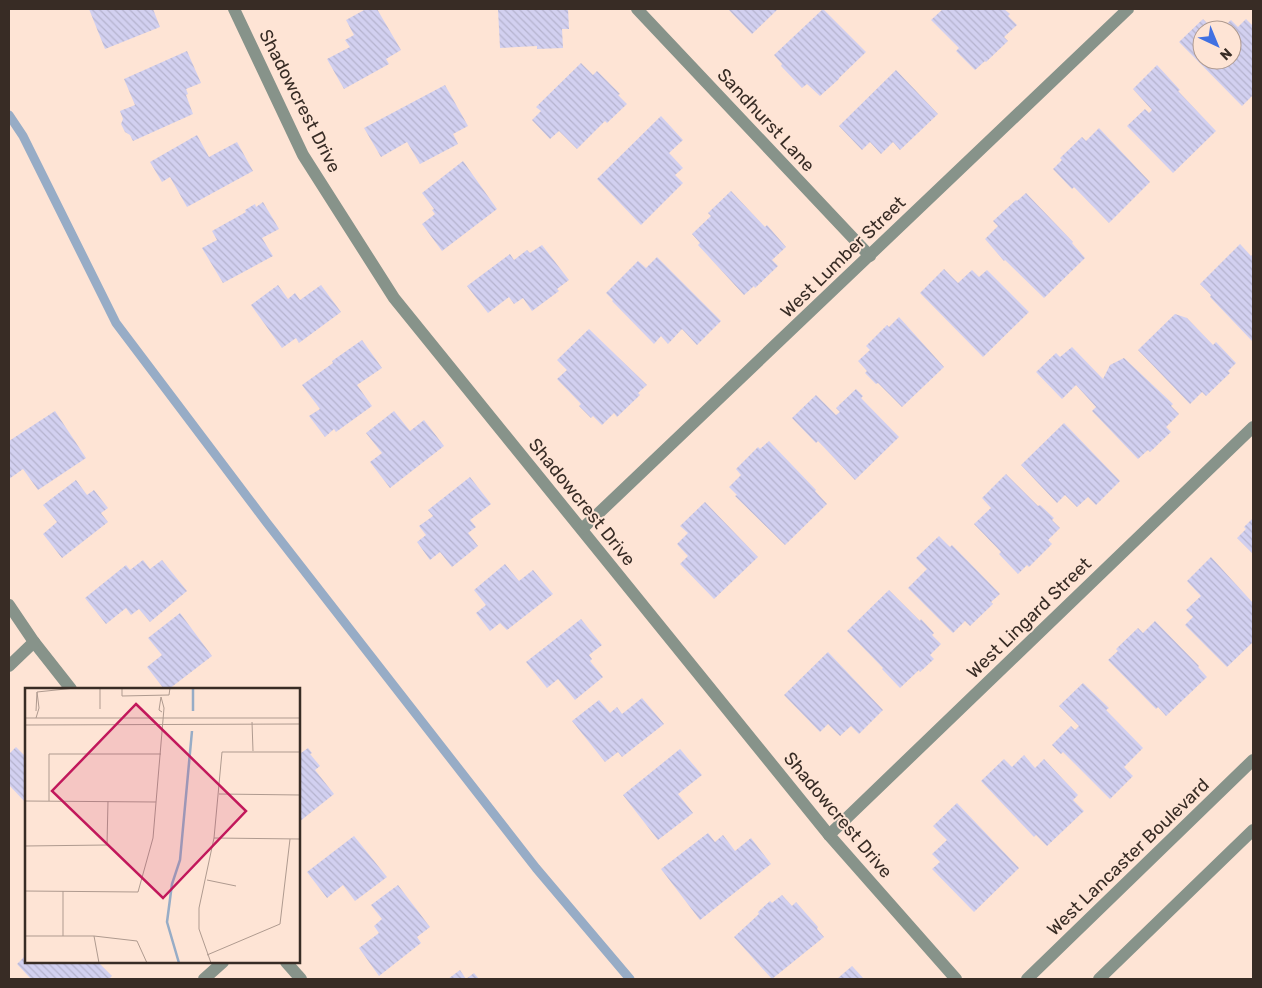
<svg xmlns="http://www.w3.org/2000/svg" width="1262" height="988" viewBox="0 0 1262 988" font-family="Rubik,sans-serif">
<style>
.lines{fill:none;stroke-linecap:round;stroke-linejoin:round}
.stream{stroke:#97acc6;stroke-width:9}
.building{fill:url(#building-back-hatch)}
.minor{stroke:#87938a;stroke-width:12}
.labels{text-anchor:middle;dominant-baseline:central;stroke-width:4;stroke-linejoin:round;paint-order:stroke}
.street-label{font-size:18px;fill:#382c25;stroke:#fee4d5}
.inset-river{fill:none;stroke:#97acc6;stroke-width:2.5}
.inset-road{fill:none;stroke:#af9a8f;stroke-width:1}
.view{fill:#c2185b;fill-opacity:0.15;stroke:#c2185b;stroke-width:2.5}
.inset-edge{fill:none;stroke:#382c25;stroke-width:2.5}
</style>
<defs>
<pattern id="building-back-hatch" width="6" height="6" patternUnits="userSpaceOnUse" patternTransform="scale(1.25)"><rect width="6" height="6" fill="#d2d0f0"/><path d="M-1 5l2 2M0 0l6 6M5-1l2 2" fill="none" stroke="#b5b3ce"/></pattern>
</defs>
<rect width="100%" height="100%" fill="#fee4d5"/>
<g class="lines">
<path class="stream" d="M9 115 23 136 116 323 267 523 536 868 630 979"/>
</g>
<g class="building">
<path d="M89 9H153L160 27 105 49Z"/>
<path d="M366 9H377L401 50 386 59 389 64 344 89 327 59 350 47 345 40 354 35 346 20Z"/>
<path d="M498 9H568L569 29H562L563 48 537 49V46L500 48Z"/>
<path d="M728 9H778L752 34Z"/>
<path d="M823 9 866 52 839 78V79L820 96 807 84 802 88 781 66 782 64 774 55Z"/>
<path d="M943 9H1004L1010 14 1008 16 1017 25 1004 37 1008 41 986 62 985 61 975 70 956 51 959 48 931 20Z"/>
<path d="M1203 19 1214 30H1202V60H1232V30H1220L1231 20 1238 27 1246 19 1253 26V95L1242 106 1179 42Z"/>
<path d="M187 51 201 83 186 89 188 94 186 95 193 114 133 141 130 135 125 132 121 124 123 119 120 111 135 105 124 79Z"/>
<path d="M581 63 593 75 597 71 620 94 618 95 627 104 607 123 605 121 577 149 559 131 550 139 532 120 541 111 536 107Z"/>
<path d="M1157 65 1180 90 1178 91 1216 131 1173 173 1127 126 1145 109 1149 113 1152 110 1133 89Z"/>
<path d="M896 70 938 114 900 150 893 142 881 154 870 142 862 150 839 126Z"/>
<path d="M445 85 468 126 453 134 458 144 420 164 407 142 381 157 364 128Z"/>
<path d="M661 116 683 140 669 153 683 168 675 175 683 183 641 225 597 179Z"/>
<path d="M1099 128 1150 182 1109 223 1074 187 1072 189 1053 169 1062 160 1060 158 1082 137 1086 141Z"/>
<path d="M197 135 209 157 237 142 253 171 187 207 170 177 162 182 150 162Z"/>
<path d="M463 161 497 209 442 251 422 224 435 214 432 210 434 209 422 193Z"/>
<path d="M731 191 765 227 767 225 786 247 772 260 778 266 755 288 754 286 744 295 698 245 700 243 692 234 711 216 708 213Z"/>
<path d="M1026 193 1073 242 1072 243 1085 258 1044 298 1005 260 1004 261 985 239 998 226 993 221 1016 200 1017 201Z"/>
<path d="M263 202 279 229 262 238 273 256 223 283 202 248 217 240 212 231 246 212 245 210 255 204 256 207Z"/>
<path d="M1240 244 1251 256 1253 254V342L1210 297 1211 295 1200 284Z"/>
<path d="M542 245 569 280 557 289 559 291 532 311 523 298 514 304 509 297 488 313 467 286 510 254 514 260 527 250 530 253Z"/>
<path d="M657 257 721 321 697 345 682 329 668 344 661 336 654 344 612 301 613 300 606 293 638 261 646 268Z"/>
<path d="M944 269 958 283 972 270 979 277 987 270 1029 312 983 357 920 293Z"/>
<path d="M278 285 288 299 295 293 300 300 321 285 341 312 299 343 296 338 282 348 251 305Z"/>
<path d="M1175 314 1187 318 1213 345 1216 342 1236 363 1228 371 1230 373 1206 396 1202 392 1190 404 1138 350Z"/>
<path d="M899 317 944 367 902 407 878 383 876 384 865 373 867 371 858 361 870 350 866 346 887 325 889 327Z"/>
<path d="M589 329 647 385 638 393 640 395 617 417 614 413 602 425 593 416 591 418 579 406 581 404 557 379 567 370 557 360Z"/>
<path d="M362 340 382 368 357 385 372 406 336 432 334 429 325 437 309 416 320 409 302 385 333 363 332 361Z"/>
<path d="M1072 347 1103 379 1110 365 1124 358 1173 404 1171 406 1179 414 1166 427 1171 432 1150 452 1148 450 1138 459 1092 411 1096 407 1076 385 1062 399 1036 372 1056 353 1060 357Z"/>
<path d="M856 389 863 396 861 398 899 437 855 480 818 441 816 443 792 418 816 395 836 415 840 412 836 408Z"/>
<path d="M55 411 86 458 38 490 23 469 9 479V441Z"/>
<path d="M394 411 410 431 424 420 444 446 390 488 370 462 382 453 366 433Z"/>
<path d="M1064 423 1120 481 1096 505 1088 497 1077 507 1065 495 1057 503 1021 465Z"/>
<path d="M769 441 816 490 815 491 827 504 785 545 735 496 737 495 729 487 741 475 736 469 758 447 760 449Z"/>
<path d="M1006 474 1038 506 1040 505 1054 518 1052 520 1060 528 1048 540 1052 544 1029 567 1027 565 1018 574 999 554 1001 552 974 524 991 508 982 498Z"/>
<path d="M470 477 491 504 470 520 476 527 468 533 478 546 452 567 440 552 430 560 417 542 426 535 419 526 433 516 428 510Z"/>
<path d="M76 480 87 495 94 490 108 508 101 513 108 522 62 558 43 534 57 522 43 505Z"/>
<path d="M705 502 758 557 714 599 680 564 688 556 677 544 688 533 680 526Z"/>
<path d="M1253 518V554L1237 538 1246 529 1244 527Z"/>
<path d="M939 536 950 547 952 545 1000 594 991 602 993 604 970 626 965 621 953 633 908 588 927 569 916 558Z"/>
<path d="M1211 557 1253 603V642L1227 667 1185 625 1193 617 1186 610 1201 596 1187 581Z"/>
<path d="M143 560 150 569 162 560 187 591 150 622 139 609 131 615 126 608 106 624 85 598 126 565 130 570Z"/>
<path d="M505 564 519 581 533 570 553 594 507 630 500 623 490 631 476 613 486 605 474 590Z"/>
<path d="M889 590 920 621 921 619 934 633 932 635 941 644 930 655 934 659 920 672 919 670 900 688 882 669 883 668 847 631Z"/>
<path d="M180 613 212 656 169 689H164L147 667 162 655 148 638Z"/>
<path d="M581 619 602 645 589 655 592 659 590 661 603 677 575 700 558 679 547 688 526 662Z"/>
<path d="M1155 621 1199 666 1198 667 1207 677 1166 716 1158 707 1156 709 1108 660 1118 651 1116 649 1138 628 1143 633Z"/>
<path d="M828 652 883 710 859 734 851 726 840 736 828 724 820 732 784 695Z"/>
<path d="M1083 683 1109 708 1106 710 1143 748 1124 767 1133 776 1110 799 1063 752 1061 754 1052 745 1071 726 1075 730 1079 726 1059 706Z"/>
<path d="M642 698 664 724 622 757 618 752 605 762 572 721 599 700 610 713 617 707 622 714Z"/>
<path d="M16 747 26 757V803L9 785V754Z"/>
<path d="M308 748 312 753 310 754 320 766 315 770 334 794 299 822V749L301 753Z"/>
<path d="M680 749 702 775 678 794 693 813 658 840 623 795Z"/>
<path d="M1024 755 1035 768 1044 759 1078 795 1073 800 1084 811 1047 846 1036 835 1034 837 981 781 1004 759 1012 767Z"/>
<path d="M957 803 1019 868 974 912 932 869 940 862 932 854 947 840 933 826Z"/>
<path d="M708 833 715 842 723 835 735 851 751 838 771 864 700 920 661 869Z"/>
<path d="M354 836 387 877 355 901 343 885 327 898 307 872Z"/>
<path d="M398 885 430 927 417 937 421 943 379 976 359 948 379 933 374 926 382 919 371 905Z"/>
<path d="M782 895 792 906 796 902 818 927 817 929 824 937 772 979 734 937 759 914 758 912 770 901 772 903Z"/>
<path d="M26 955V962H98L112 976 109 979H31L17 964Z"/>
<path d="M852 966 864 979H837Z"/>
<path d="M460 970 466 979 474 973 479 979H448Z"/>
</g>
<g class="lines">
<g class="minor">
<path d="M234 9 303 155 394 298 829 835 956 979"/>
<path d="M637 9 870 256"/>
<path d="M582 529 1128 9"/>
<path d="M9 605 34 642 71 689"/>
<path d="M9 666 34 642"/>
<path d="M829 835 1253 427"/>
<path d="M286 962 301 979"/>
<path d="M204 979 223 962"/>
<path d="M1027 979 1253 760"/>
<path d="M1099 979 1253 830"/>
</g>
</g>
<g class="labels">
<g class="street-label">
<text transform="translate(300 101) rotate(63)">Shadowcrest Drive</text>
<text transform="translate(766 120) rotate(47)">Sandhurst Lane</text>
<text transform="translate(843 257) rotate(-44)">West Lumber Street</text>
<text transform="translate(582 502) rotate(51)">Shadowcrest Drive</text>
<text transform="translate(1029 618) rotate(-44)">West Lingard Street</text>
<text transform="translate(838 815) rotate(50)">Shadowcrest Drive</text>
<text transform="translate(1128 857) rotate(-44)">West Lancaster Boulevard</text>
</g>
</g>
<g transform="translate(25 688)">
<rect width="275" height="275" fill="#fee4d5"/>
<path class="inset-river" d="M168 0V23M154 275 142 234 147 196 155 172 167 43"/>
<path class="inset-road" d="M97 0V8L144 7 145 0M12 4 50 0M75 21V0M0 30H275M11 30 14 20 12 4 11 23M227 34 228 63M0 37 275 36M194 106 275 107M0 113 131 114M24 113V66H136M189 150 275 151M0 158 82 157 83 113M182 192 211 198M0 203 113 204 128 150 139 20 136 9 134 22 137 24M38 203V248M0 248H69L112 253 122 275M69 248 74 275M182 267 255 236 265 151M186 275 174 241V220L189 150 197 64H275"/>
<path class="view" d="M111 16 221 123 138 210 27 103Z"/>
<rect width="275" height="275" class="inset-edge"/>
</g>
<rect width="1262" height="988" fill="none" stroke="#382c25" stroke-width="20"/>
<g transform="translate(1217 45) rotate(136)"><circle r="24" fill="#fee4d5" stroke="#af9a8f"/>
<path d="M0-4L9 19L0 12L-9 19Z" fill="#4171e2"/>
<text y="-8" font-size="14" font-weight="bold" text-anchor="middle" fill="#382c25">N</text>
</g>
</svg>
